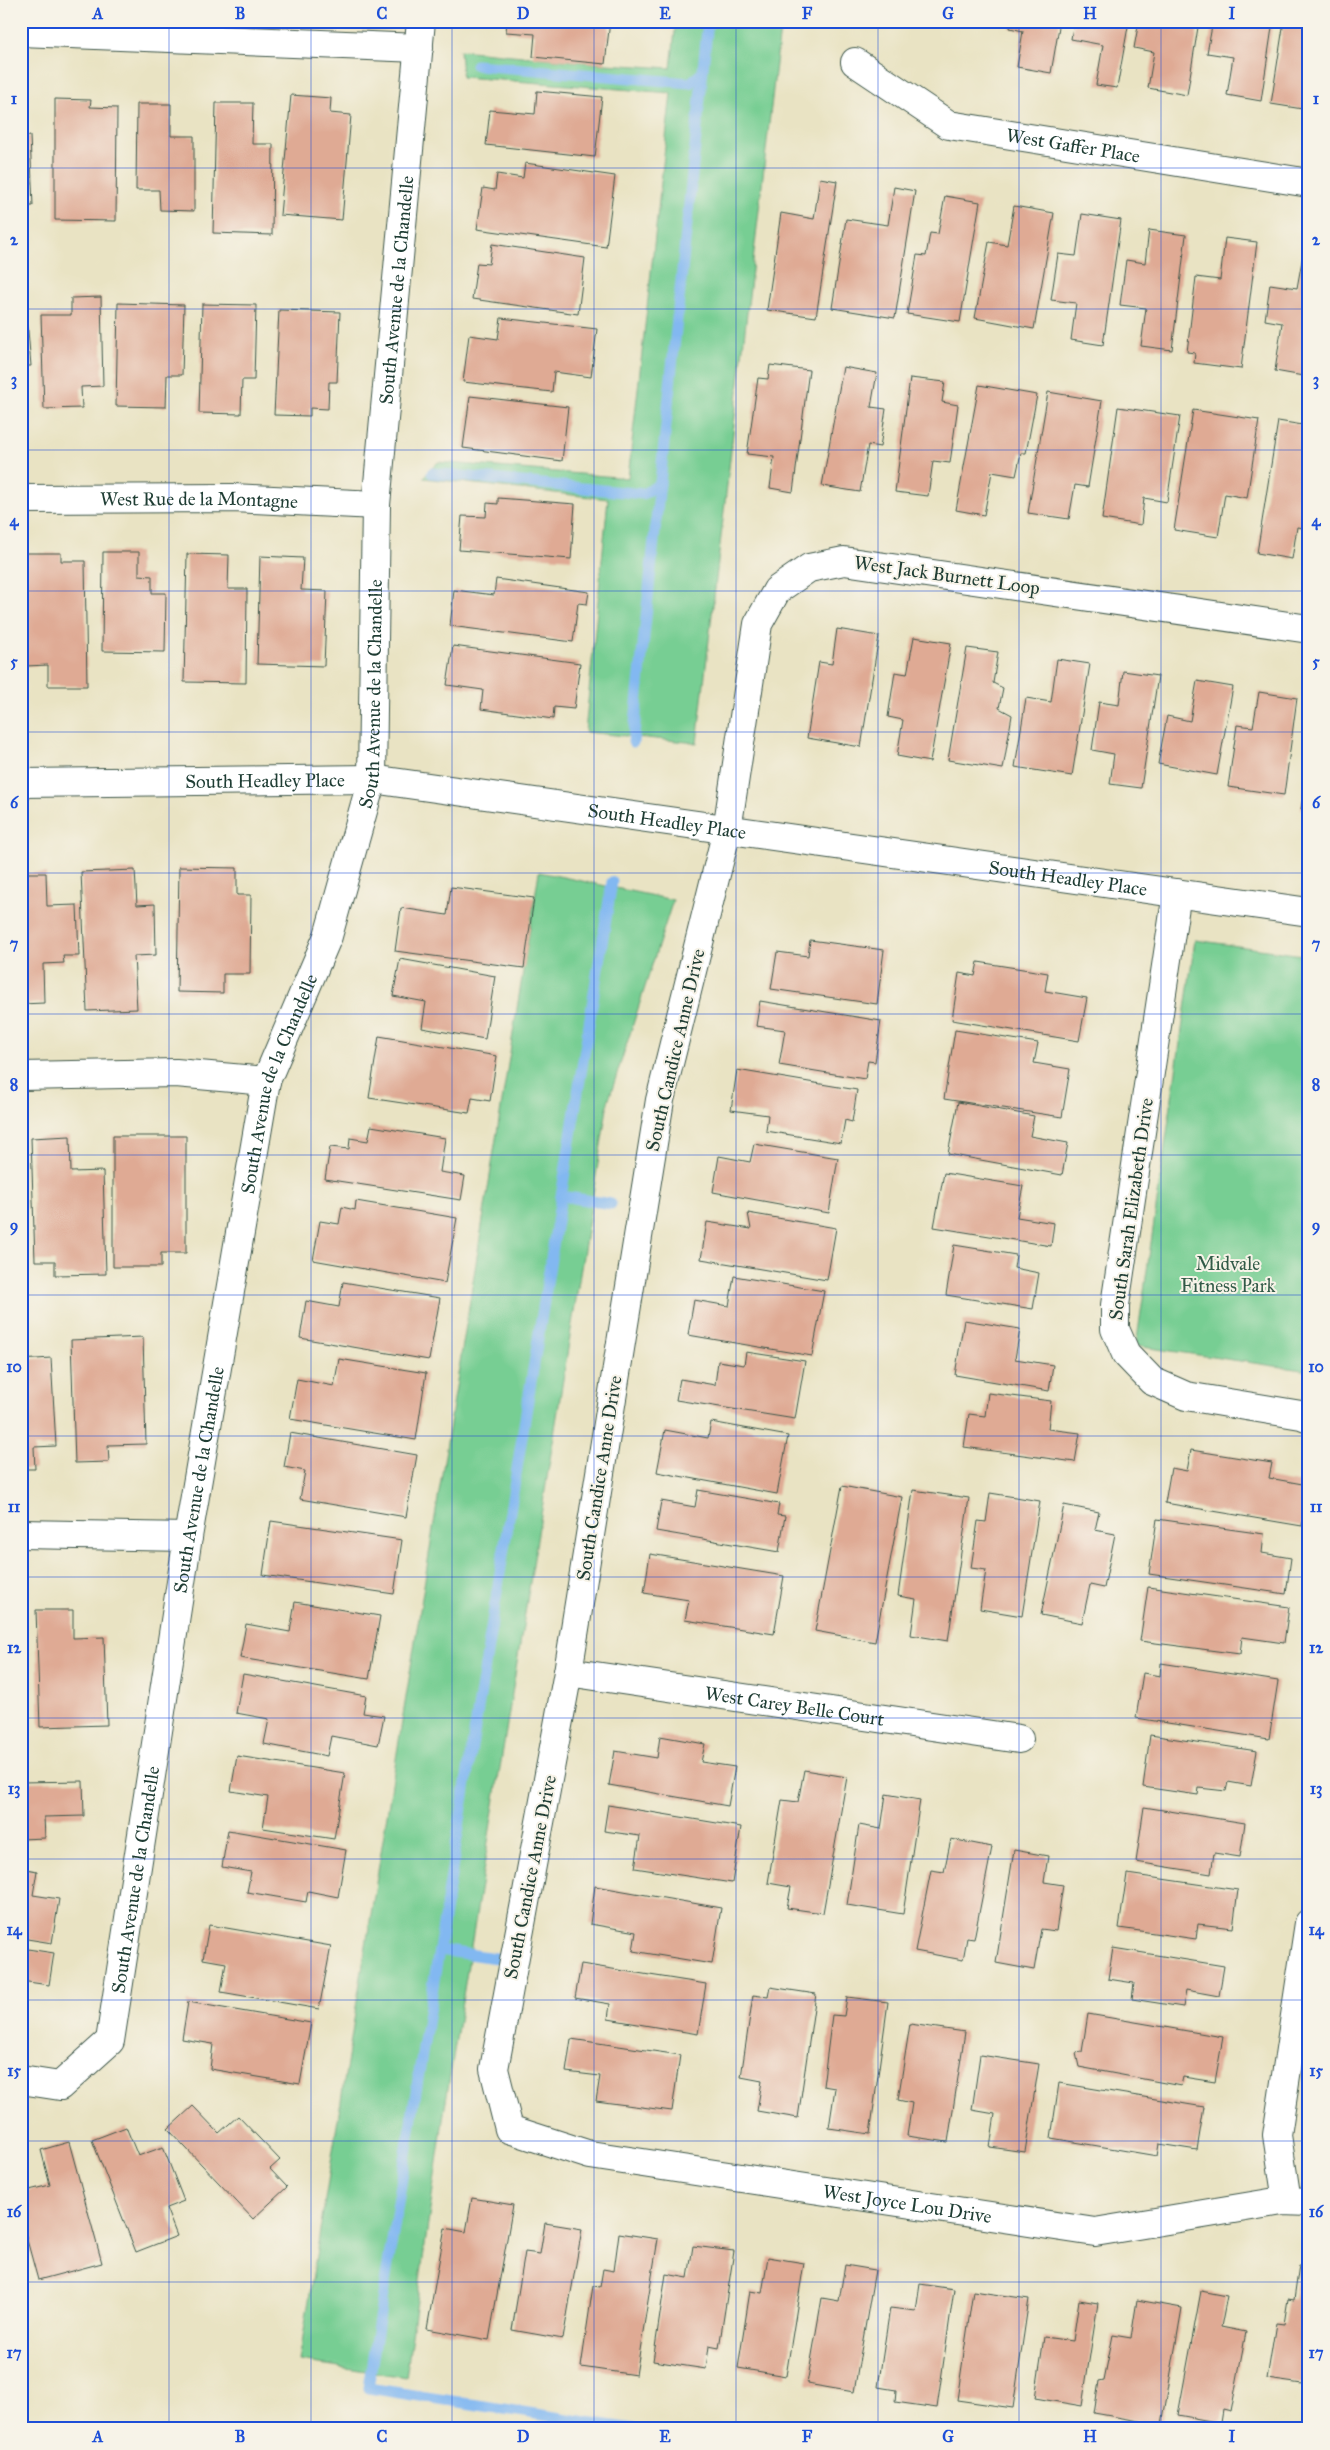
<svg xmlns="http://www.w3.org/2000/svg" width="1330" height="2450" viewBox="0 0 1330 2450" font-family="'IM FELL Great Primer',serif">
<style>
.green{fill:#77ce93;stroke:#4b8664}
.lines{fill:none;stroke-linecap:round;stroke-linejoin:round}
.stream{stroke:#82b8f1;stroke-width:11}
.building{fill:#dfaa94}
.street-casing{stroke:#3d5649;stroke-width:30}
.secondary-casing{stroke:#3d5649;stroke-width:30}
.street{stroke:#fff;stroke-width:28}
.secondary{stroke:#fff;stroke-width:28}
.grid{fill:none;stroke:#1d4ed8;stroke-width:1;stroke-opacity:0.55}
.labels{text-anchor:middle;dominant-baseline:central;stroke-width:4;stroke-linejoin:round;paint-order:stroke}
.street-label{font-size:19px;fill:#1f3d34;stroke:#f7f3e8}
.park-label{font-size:19px;fill:#315a47;stroke:#f7f3e8}
.neatline{fill:none;stroke:#1d4ed8;stroke-width:2}
.grid-label{font-size:16px;text-anchor:middle;font-weight:bold;fill:#1d4ed8}
</style>
<rect width="100%" height="100%" fill="#f7f3e8"/>
<filter id="ink" filterUnits="userSpaceOnUse"><feTurbulence type="fractalNoise" baseFrequency=".02" numOctaves="2"/><feDisplacementMap in="SourceGraphic" scale="10" xChannelSelector="R" yChannelSelector="G"/><feConvolveMatrix kernelMatrix="1 2 1 2 8 2 1 2 1" color-interpolation-filters="sRGB"/></filter>
<filter id="wash" filterUnits="userSpaceOnUse"><feTurbulence type="fractalNoise" baseFrequency=".0096" numOctaves="4" result="noise"/><feDisplacementMap in="SourceGraphic" scale="20" xChannelSelector="R" yChannelSelector="G"/><feGaussianBlur stdDeviation="1.12" result="paint"/><feColorMatrix in="noise" values="0 0 0 0 0 0 0 0 0 0 0 0 0 0 0 0 0 1.4 0 .05"/><feComposite in="paint" operator="in"/></filter>
<g filter="url(#wash)">
<rect width="100%" height="100%" fill="#e9e3c3"/>
<g class="green">
<path d="M676 21H781L697 743 585 732 608 499 423 478 438 462 628 478 671 93 462 77 460 50 605 64 671 68Z"/>
<path d="M539 872 673 900 608 1102 444 2113 406 2377 299 2361Z"/>
<path d="M1195 940 1309 956V1371L1136 1346Z"/>
</g>
<g class="lines">
<g class="stream">
<path d="M476 65 690 83 702 73"/>
<path d="M432 473 643 494 660 484"/>
<path d="M633 742 708 21"/>
<path d="M612 882 368 2388 633 2429"/>
<path d="M561 1196 611 1204"/>
<path d="M439 1950 496 1958"/>
</g>
</g>
<g id="blocks">
<g class="building">
<path d="M507 21H610L605 64 533 57 535 34 506 32Z"/>
<path d="M1011 21H1060L1051 73 1017 67 1023 31 1010 28Z"/>
<path d="M1074 21H1129L1117 88 1096 85 1103 45 1071 39Z"/>
<path d="M1139 21H1199L1187 95 1148 88 1154 52 1134 48Z"/>
<path d="M1213 21H1273L1261 101 1227 95 1233 57 1207 53Z"/>
<path d="M1284 21H1309V110L1271 104Z"/>
<path d="M537 91 602 97 595 157 486 145 490 110 535 114Z"/>
<path d="M291 95 331 98 330 113 351 115 342 220 280 215Z"/>
<path d="M55 99 91 100 90 107 117 108 116 221 55 220Z"/>
<path d="M216 103H253L252 144H273L272 235 213 233Z"/>
<path d="M137 104H171V136H194V211L160 210 159 190H136Z"/>
<path d="M30 136 33 206H21V137Z"/>
<path d="M525 163 615 176 606 247 477 229 483 188 495 190 497 174 523 178Z"/>
<path d="M820 178 837 181 816 317 767 310 781 213 814 219Z"/>
<path d="M894 187 915 191 895 318 832 308 846 219 888 225Z"/>
<path d="M945 196 980 202 960 322 907 314 917 255 926 256 930 233 938 234Z"/>
<path d="M1014 206 1054 213 1034 329 975 318 989 242 1007 245Z"/>
<path d="M1082 214 1121 220 1103 345 1071 340 1076 303 1051 300 1058 254 1076 256Z"/>
<path d="M1149 230 1186 235 1172 350 1141 346 1146 308 1120 305 1126 260 1145 263Z"/>
<path d="M1225 238 1257 242 1241 369 1194 363 1195 353 1187 352 1196 277 1220 280Z"/>
<path d="M492 244 585 258 578 314 472 299 477 263 489 264Z"/>
<path d="M1303 255 1309 256V377L1275 371 1282 323 1265 320 1270 284 1297 288Z"/>
<path d="M21 283H24L31 366H21Z"/>
<path d="M101 297 103 386 81 387 82 408 44 409 41 315H71V298Z"/>
<path d="M118 303 184 305 182 375H167L166 407 116 406Z"/>
<path d="M202 304 256 305 254 380H242L241 414 199 413Z"/>
<path d="M279 310 340 312 337 382H329L328 409 310 408V416L274 415Z"/>
<path d="M501 318 597 329 591 377 554 372 552 392 463 382 469 335 498 339Z"/>
<path d="M770 365 809 370 793 492 770 488 774 457 747 454 758 378 768 379Z"/>
<path d="M843 367 877 373 871 407 886 409 880 447 868 445 860 492 822 486Z"/>
<path d="M910 378 945 382 942 402 958 405 950 463 933 461 928 496 895 492Z"/>
<path d="M979 385 1037 395 1026 453H1021L1016 476 992 472 984 515 956 510Z"/>
<path d="M1048 392 1102 401 1088 487 1075 485 1069 519 1028 513Z"/>
<path d="M470 396 568 407 562 461 463 448Z"/>
<path d="M1118 407 1180 416 1167 502 1144 498 1141 525 1102 519Z"/>
<path d="M1193 410 1259 420 1247 498 1225 494 1218 537 1174 530Z"/>
<path d="M1278 421 1309 426V529L1297 527 1292 559 1257 553Z"/>
<path d="M498 498 575 504 571 559 459 550 462 516 486 517 487 503 498 504Z"/>
<path d="M103 552H139V575L152 576V593H166L165 652 102 651Z"/>
<path d="M24 553H61V561H85L87 686H48V665L26 666Z"/>
<path d="M187 554 229 555 228 589H247L246 683 184 682Z"/>
<path d="M260 556 303 558 301 590 327 591 324 666 257 664Z"/>
<path d="M496 579 589 592 587 604 578 603 573 642 450 626 454 590 494 595Z"/>
<path d="M837 629 879 636 861 747 807 738 819 662 832 664Z"/>
<path d="M914 637 951 643 930 762 897 756 903 720 888 717 895 672 907 674Z"/>
<path d="M453 646 580 663 574 709 554 707 553 719 481 709 483 690 447 685Z"/>
<path d="M967 648 998 652 993 683 1003 688 999 708 1012 715 1003 769 948 760Z"/>
<path d="M1057 659 1090 664 1072 776 1015 767 1026 698 1051 702Z"/>
<path d="M1123 671 1158 676 1141 788 1110 784 1114 754 1092 750 1099 702 1119 705Z"/>
<path d="M1197 681 1233 687 1217 775 1158 764 1167 716 1190 721Z"/>
<path d="M1259 692 1297 698 1284 795 1228 787 1237 725 1253 727Z"/>
<path d="M1308 769H1309V811L1301 809Z"/>
<path d="M179 867 237 868V895H251L250 974H223V993L177 992Z"/>
<path d="M135 870 137 905 155 904 156 955 134 956 137 1009 87 1011 81 872Z"/>
<path d="M21 873H46L47 906 77 905 79 956H63L64 963 43 964 44 1003 21 1004Z"/>
<path d="M451 887 534 898 524 968 395 951 401 908 447 915Z"/>
<path d="M810 940 884 950 877 1004 771 989 777 952 808 956Z"/>
<path d="M400 959 495 976 485 1039 422 1028 426 1002 393 996Z"/>
<path d="M978 962 1048 973 1045 991 1087 998 1079 1041 952 1020 959 973 975 976Z"/>
<path d="M760 1001 881 1021 875 1062 868 1061 865 1079 779 1065 785 1030 756 1026Z"/>
<path d="M955 1030 1038 1043 1034 1063 1070 1069 1062 1117 944 1099Z"/>
<path d="M379 1036 497 1056 490 1101 472 1098 469 1113 369 1098Z"/>
<path d="M737 1070 857 1090 852 1122 845 1120 841 1143 766 1131 768 1115 731 1110Z"/>
<path d="M958 1102 1034 1116 1030 1136 1068 1143 1062 1175 948 1154Z"/>
<path d="M371 1126 445 1138 440 1172 465 1176 461 1200 325 1179 330 1147 349 1149 350 1138 368 1141Z"/>
<path d="M70 1136 71 1172 103 1171 106 1274 55 1275V1261H35L31 1138Z"/>
<path d="M113 1136H186V1253H161V1267H113Z"/>
<path d="M754 1144 838 1158 829 1213 713 1192 719 1156 750 1162Z"/>
<path d="M944 1173 1023 1186 1017 1217 1054 1223 1051 1246 934 1227Z"/>
<path d="M356 1201 457 1218 445 1283 313 1260 320 1221 339 1224 342 1207 355 1210Z"/>
<path d="M748 1213 836 1228 827 1280 701 1259 707 1222 751 1229Z"/>
<path d="M954 1245 1016 1255 1014 1268 1039 1273 1033 1309 946 1295Z"/>
<path d="M734 1276 824 1291 812 1356 688 1335 694 1300 729 1306Z"/>
<path d="M343 1282 440 1298 429 1360 300 1338 306 1301 339 1307Z"/>
<path d="M964 1320 1020 1329 1015 1359 1053 1365 1049 1391 955 1375Z"/>
<path d="M143 1337 146 1444 108 1445 109 1462 75 1463 71 1340Z"/>
<path d="M746 1352 805 1361 795 1419 676 1400 680 1379 715 1385 718 1361 744 1365Z"/>
<path d="M51 1358 56 1446 34 1447 35 1469H21V1360Z"/>
<path d="M339 1359 426 1373 416 1440 290 1419 297 1379 334 1386Z"/>
<path d="M988 1393 1051 1401 1048 1429 1080 1433 1075 1462 964 1447 969 1414 985 1416Z"/>
<path d="M711 1422 788 1436 777 1494 657 1472 665 1430 708 1438Z"/>
<path d="M290 1433 417 1455 406 1517 300 1499 305 1471 284 1467Z"/>
<path d="M1191 1450 1272 1463 1269 1478 1308 1485 1302 1526 1165 1503 1171 1468 1187 1471Z"/>
<path d="M842 1486 902 1497 875 1642 815 1631Z"/>
<path d="M698 1490 779 1504 777 1515 785 1516 779 1552 656 1531 661 1501 695 1507Z"/>
<path d="M913 1490 969 1498 948 1641 911 1635 916 1599 898 1596Z"/>
<path d="M990 1493 1040 1501 1022 1616 980 1609 986 1570 971 1568 978 1521 986 1522Z"/>
<path d="M1064 1505 1099 1512 1095 1530 1115 1534 1104 1588 1090 1585 1082 1623 1041 1615Z"/>
<path d="M1157 1519 1264 1534 1262 1553 1291 1558 1286 1594 1149 1574Z"/>
<path d="M271 1521 402 1540 394 1594 263 1575Z"/>
<path d="M650 1554 784 1576 774 1634 685 1620 689 1600 644 1593Z"/>
<path d="M1148 1587 1289 1607 1284 1643 1242 1637 1240 1654 1140 1641Z"/>
<path d="M295 1602 380 1616 369 1679 240 1658 246 1624 290 1632Z"/>
<path d="M36 1610H73V1638L104 1637 107 1725 40 1727Z"/>
<path d="M1161 1663 1278 1681 1269 1739 1136 1718 1143 1673 1160 1676Z"/>
<path d="M243 1674 366 1696 363 1713 384 1716 378 1745 331 1736 327 1756 264 1744 269 1719 236 1713Z"/>
<path d="M1150 1735 1257 1751 1251 1786 1228 1782 1226 1791 1199 1788 1198 1795 1143 1787Z"/>
<path d="M660 1736 705 1744 701 1762 735 1767 728 1806 609 1785 615 1751 657 1758Z"/>
<path d="M237 1756 345 1773 334 1839 263 1828 268 1797 231 1791Z"/>
<path d="M804 1770 847 1777 823 1913 787 1908 791 1887 768 1883 782 1800 798 1802Z"/>
<path d="M83 1781 84 1816 44 1817 45 1838 21 1839V1782Z"/>
<path d="M886 1794 920 1800 903 1914 847 1905 859 1825 881 1829Z"/>
<path d="M608 1805 741 1827 732 1883 635 1868 640 1836 604 1831Z"/>
<path d="M1144 1807 1245 1823 1240 1857 1214 1853 1211 1874 1136 1862Z"/>
<path d="M228 1830 346 1850 338 1897 308 1891 306 1902 247 1892 251 1872 222 1867Z"/>
<path d="M951 1839 992 1847 974 1939 967 1938 963 1960 915 1951 931 1870 944 1872Z"/>
<path d="M1014 1850 1048 1856 1044 1882 1063 1885 1056 1931 1041 1929 1034 1970 996 1963Z"/>
<path d="M21 1868 37 1871 33 1895 59 1899 52 1943 21 1938Z"/>
<path d="M1127 1874 1238 1890 1233 1928 1198 1924 1196 1939 1119 1928Z"/>
<path d="M595 1886 721 1908 712 1964 633 1951 636 1932 590 1924Z"/>
<path d="M209 1925 331 1946 319 2009 221 1992 226 1963 203 1959Z"/>
<path d="M21 1948 54 1953 49 1985 21 1981Z"/>
<path d="M1113 1948 1224 1966 1219 1996 1186 1990 1183 2007 1132 1999 1134 1983 1108 1979Z"/>
<path d="M581 1964 706 1984 698 2034 608 2019 610 2004 575 1998Z"/>
<path d="M770 1987 816 1994 798 2118 757 2111 762 2081 741 2077 753 1995 768 1997Z"/>
<path d="M847 1997 888 2002 870 2134 829 2128 835 2088 823 2086 832 2015 844 2016Z"/>
<path d="M188 2002 311 2023 300 2084 210 2069 213 2044 182 2039Z"/>
<path d="M1088 2014 1223 2037 1215 2082 1183 2077 1181 2086 1079 2067 1076 2053 1082 2052Z"/>
<path d="M910 2024 965 2032 948 2142 907 2136 912 2103 898 2100Z"/>
<path d="M571 2039 680 2055 672 2111 596 2101 600 2076 566 2072Z"/>
<path d="M980 2055 1039 2064 1025 2152 990 2147 995 2114 972 2110Z"/>
<path d="M1059 2083 1204 2107 1197 2150 1159 2144 1157 2156 1051 2138Z"/>
<path d="M193 2106 219 2133 238 2116 280 2160 270 2169 287 2187 253 2219 168 2129Z"/>
<path d="M126 2127 138 2156 163 2147 184 2201 166 2208 177 2236 136 2252 92 2140Z"/>
<path d="M69 2142 102 2263 38 2280 21 2218V2192L50 2185 41 2150Z"/>
<path d="M472 2198 513 2205 489 2340 427 2329 445 2228 466 2232Z"/>
<path d="M545 2223 582 2229 563 2339 512 2330 525 2252 540 2254Z"/>
<path d="M619 2233 658 2239 636 2375 581 2367 593 2286 600 2287 603 2269 614 2271Z"/>
<path d="M693 2246 734 2251 719 2348 709 2346 706 2369 653 2361 666 2274 688 2278Z"/>
<path d="M768 2257 804 2263 786 2376 738 2368 750 2291 762 2293Z"/>
<path d="M845 2265 875 2270 854 2392 807 2384 822 2298 839 2301Z"/>
<path d="M1299 2265 1309 2266V2385L1267 2379 1276 2323 1284 2324 1288 2299 1294 2300Z"/>
<path d="M920 2284 954 2289 937 2408 895 2402 896 2390 878 2387 890 2308 916 2311Z"/>
<path d="M973 2291 1029 2299 1013 2408 957 2400Z"/>
<path d="M1201 2291 1227 2296 1221 2327 1246 2332 1231 2412 1223 2410 1221 2423 1178 2415Z"/>
<path d="M1079 2300 1098 2303 1082 2406 1035 2398 1044 2337 1073 2341Z"/>
<path d="M1137 2300 1182 2308 1162 2425 1094 2413 1099 2381 1104 2380 1113 2335 1131 2338Z"/>
</g>
</g>
</g>
<g filter="url(#ink)">
<use href="#blocks" fill-opacity="0" stroke="#3d5649" stroke-width="1"/>
<g class="lines">
<g class="street-casing">
<g id="street">
<path d="M21 32 419 48"/>
<path id="s1" d="M855 62 949 125 1309 183"/>
<path id="s2" d="M21 499 233 498 376 505"/>
<path id="s3" d="M1309 629 844 561 809 568 777 590 758 624 727 830 660 1100 568 1672 494 2069 509 2129 590 2155 1095 2232 1282 2201 1309 2202"/>
<path d="M1177 893 1115 1305V1329L1126 1354 1152 1381 1186 1396 1301 1415 1309 1418"/>
<path d="M21 1076 176 1073 266 1081"/>
<path d="M21 1534 188 1537"/>
<path id="s4" d="M568 1672 1019 1739"/>
<path id="s5" d="M21 2080 60 2086 110 2041 188 1537 266 1081 328 936 372 779 376 505 421 21"/>
<path d="M1287 2201 1277 2135 1309 1923"/>
</g>
</g>
<g class="secondary-casing">
<g id="secondary">
<path id="s6" d="M21 783 372 779 1309 912"/>
</g>
</g>
<use href="#street" class="street"/>
<use href="#secondary" class="secondary"/>
</g>
</g>
<path class="grid" d="M169 21V2429M311 21V2429M452 21V2429M594 21V2429M736 21V2429M878 21V2429M1019 21V2429M1161 21V2429M21 168H1309M21 309H1309M21 450H1309M21 591H1309M21 732H1309M21 873H1309M21 1014H1309M21 1155H1309M21 1295H1309M21 1436H1309M21 1577H1309M21 1718H1309M21 1859H1309M21 2000H1309M21 2141H1309M21 2282H1309"/>
<g class="labels">
<g class="street-label">
<text stroke="none"><textPath href="#s1" startOffset="239">West Gaffer Place</textPath></text>
<text stroke="none"><textPath href="#s5" startOffset="1890">South Avenue de la Chandelle</textPath></text>
<text stroke="none"><textPath href="#s2" startOffset="178">West Rue de la Montagne</textPath></text>
<text transform="translate(947 575) rotate(8)">West Jack Burnett Loop</text>
<text stroke="none"><textPath href="#s5" startOffset="1485">South Avenue de la Chandelle</textPath></text>
<text stroke="none"><textPath href="#s6" startOffset="244">South Headley Place</textPath></text>
<text stroke="none"><textPath href="#s6" startOffset="649">South Headley Place</textPath></text>
<text stroke="none"><textPath href="#s6" startOffset="1054">South Headley Place</textPath></text>
<text transform="translate(675 1050) rotate(-77)">South Candice Anne Drive</text>
<text stroke="none"><textPath href="#s5" startOffset="1080">South Avenue de la Chandelle</textPath></text>
<text transform="translate(1131 1209) rotate(-82)">South Sarah Elizabeth Drive</text>
<text transform="translate(599 1478) rotate(-81)">South Candice Anne Drive</text>
<text stroke="none"><textPath href="#s5" startOffset="675">South Avenue de la Chandelle</textPath></text>
<text stroke="none"><textPath href="#s4" startOffset="229">West Carey Belle Court</textPath></text>
<text transform="translate(530 1877) rotate(-79)">South Candice Anne Drive</text>
<text stroke="none"><textPath href="#s5" startOffset="270">South Avenue de la Chandelle</textPath></text>
<text stroke="none"><textPath href="#s3" startOffset="2521">West Joyce Lou Drive</textPath></text>
</g>
<g class="park-label">
<text x="1228" y="1263">Midvale<tspan x="1228" dy="22">Fitness Park</tspan></text>
</g>
</g>
<rect width="1330" height="2450" fill="none" stroke="#f7f3e8" stroke-width="55"/>
<rect x="28" y="28" width="1274" height="2394" class="neatline"/>
<g class="grid-label">
<text x="98" y="19">A</text>
<text x="240" y="19">B</text>
<text x="382" y="19">C</text>
<text x="523" y="19">D</text>
<text x="665" y="19">E</text>
<text x="807" y="19">F</text>
<text x="948" y="19">G</text>
<text x="1090" y="19">H</text>
<text x="1232" y="19">I</text>
<text x="14" y="104">1</text>
<text x="1316" y="104">1</text>
<text x="14" y="245">2</text>
<text x="1316" y="245">2</text>
<text x="14" y="385">3</text>
<text x="1316" y="385">3</text>
<text x="14" y="526">4</text>
<text x="1316" y="526">4</text>
<text x="14" y="667">5</text>
<text x="1316" y="667">5</text>
<text x="14" y="808">6</text>
<text x="1316" y="808">6</text>
<text x="14" y="949">7</text>
<text x="1316" y="949">7</text>
<text x="14" y="1090">8</text>
<text x="1316" y="1090">8</text>
<text x="14" y="1231">9</text>
<text x="1316" y="1231">9</text>
<text x="14" y="1372">10</text>
<text x="1316" y="1372">10</text>
<text x="14" y="1512">11</text>
<text x="1316" y="1512">11</text>
<text x="14" y="1653">12</text>
<text x="1316" y="1653">12</text>
<text x="14" y="1794">13</text>
<text x="1316" y="1794">13</text>
<text x="14" y="1935">14</text>
<text x="1316" y="1935">14</text>
<text x="14" y="2076">15</text>
<text x="1316" y="2076">15</text>
<text x="14" y="2217">16</text>
<text x="1316" y="2217">16</text>
<text x="14" y="2358">17</text>
<text x="1316" y="2358">17</text>
<text x="98" y="2442">A</text>
<text x="240" y="2442">B</text>
<text x="382" y="2442">C</text>
<text x="523" y="2442">D</text>
<text x="665" y="2442">E</text>
<text x="807" y="2442">F</text>
<text x="948" y="2442">G</text>
<text x="1090" y="2442">H</text>
<text x="1232" y="2442">I</text>
</g>
</svg>
